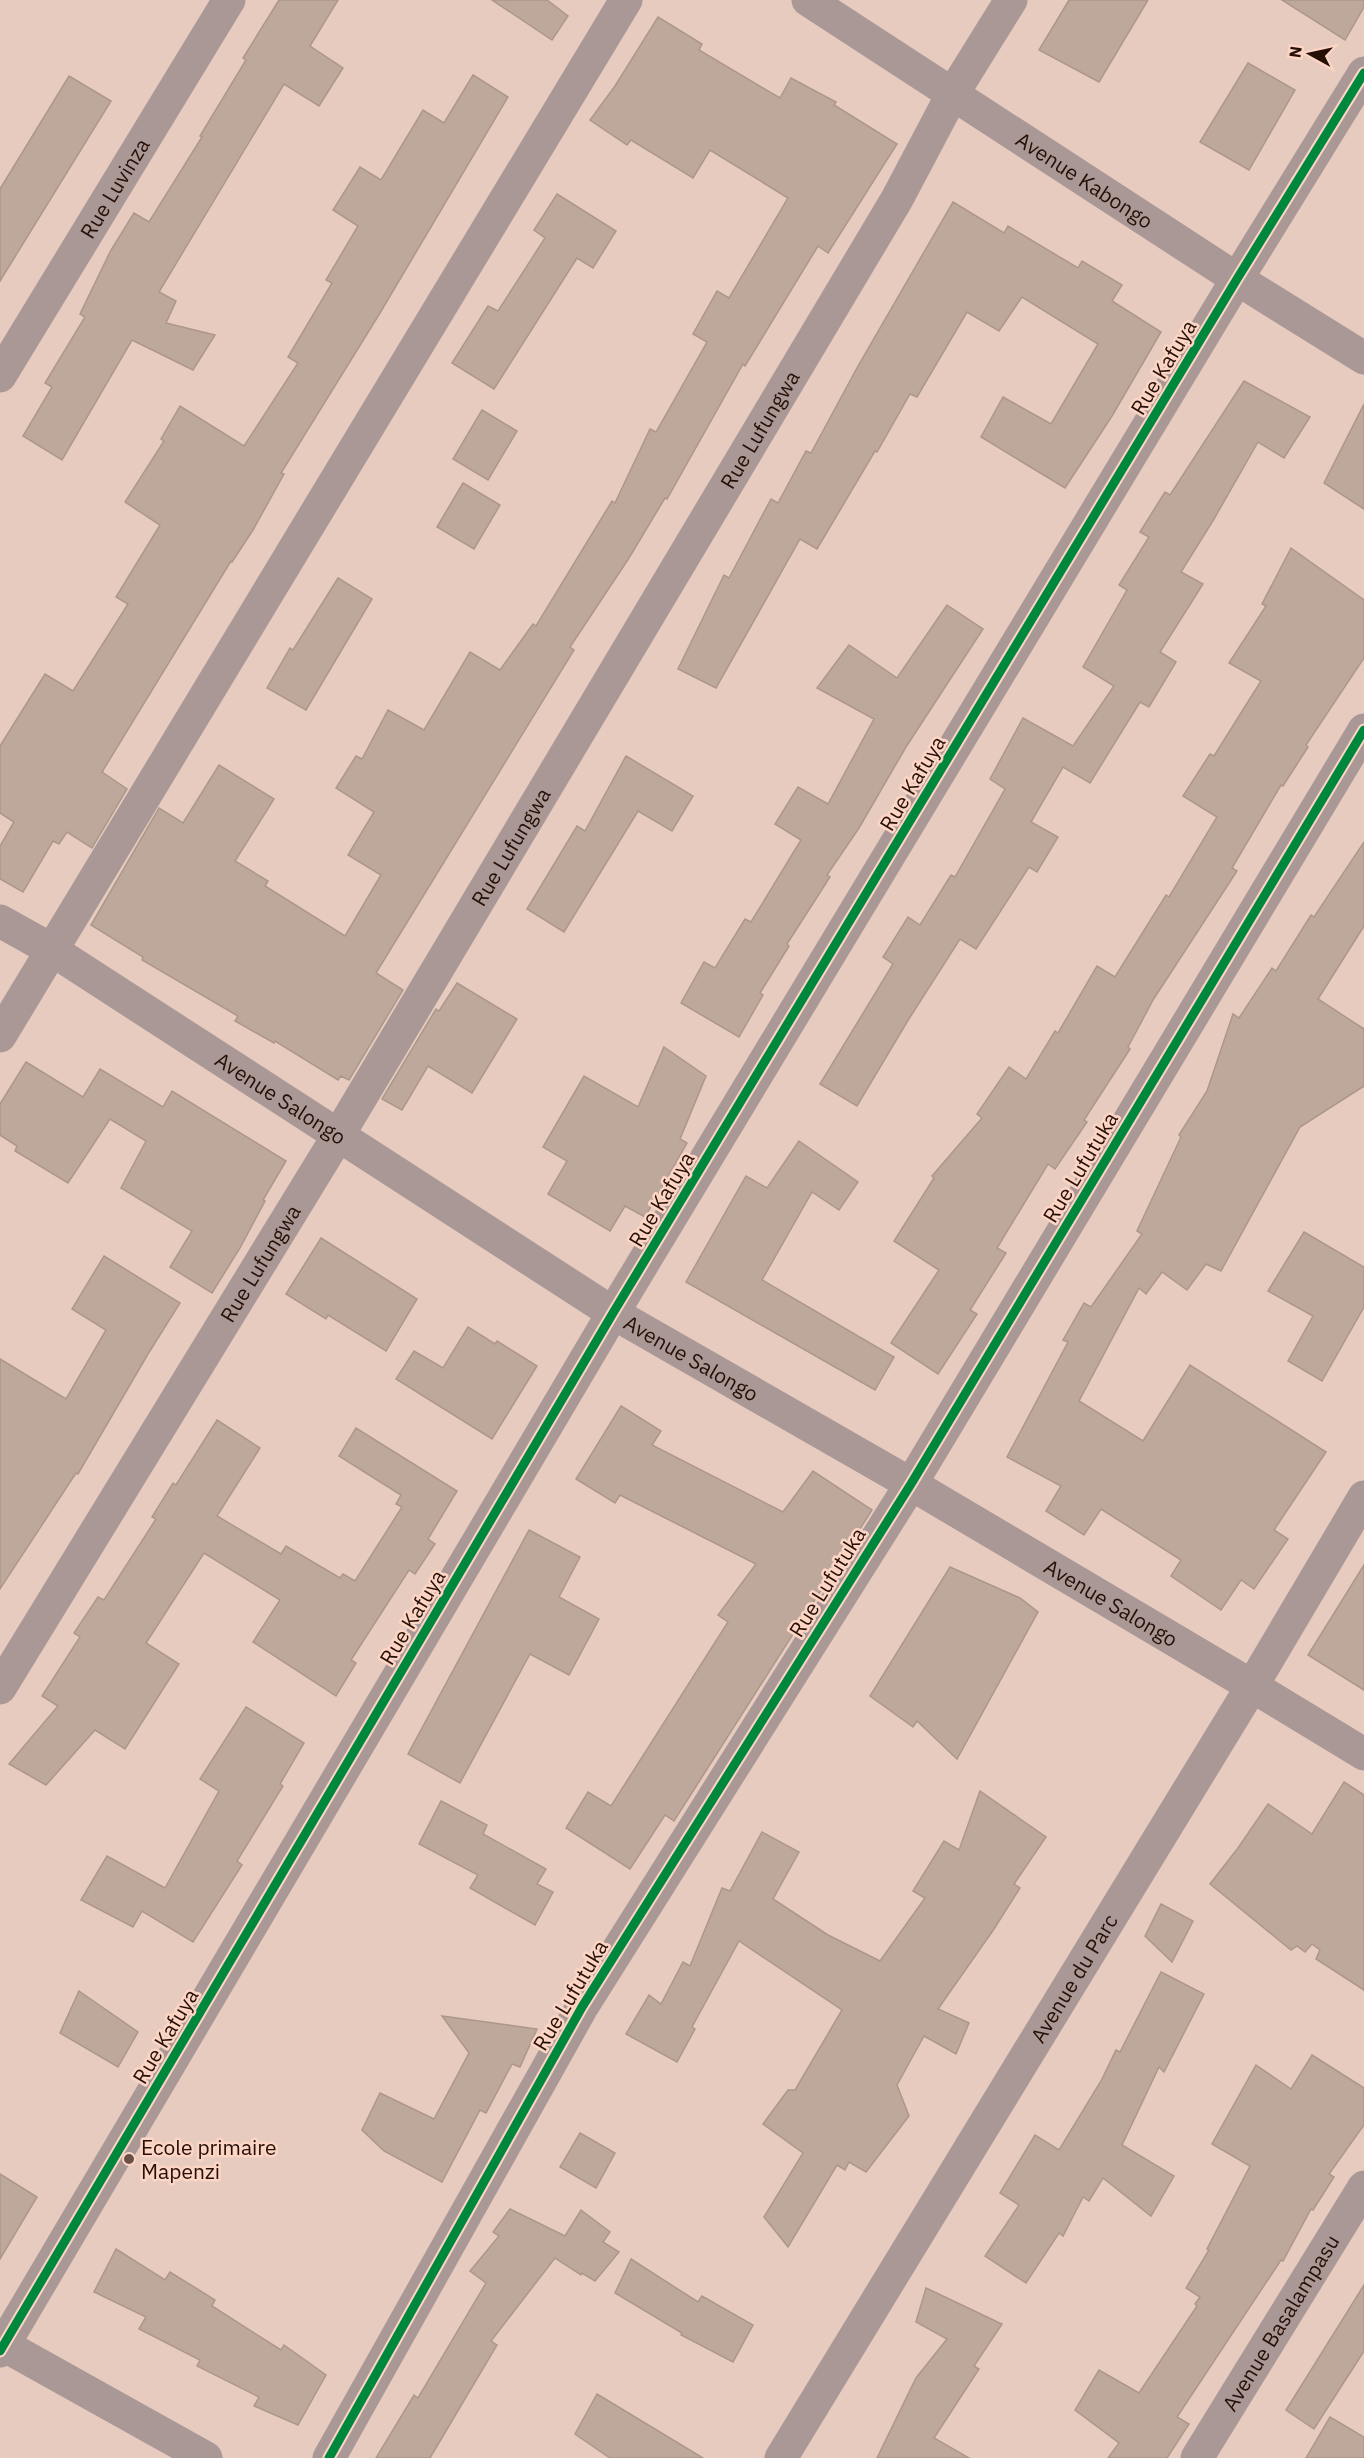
<svg xmlns="http://www.w3.org/2000/svg" width="1364" height="2458" viewBox="0 0 1364 2458" font-family="'IBM Plex Sans',sans-serif">
<style>
.building{fill:#bea89b;stroke:#ac9789;stroke-width:1.5}
.lines{fill:none;stroke-linecap:round;stroke-linejoin:round}
.minor{stroke:#aa9897;stroke-width:33}
.tertiary{stroke:#aa9897;stroke-width:33}
.cycleway-casing{stroke:#fcd5c4;stroke-width:13}
.cycleway{stroke:#00873e;stroke-width:9}
.poi-dot{fill:#6a5147;stroke:#fcd5c4;stroke-width:2}
.labels{text-anchor:middle;dominant-baseline:central;stroke-width:5;stroke-linejoin:round;paint-order:stroke}
.street-label{font-size:21px;fill:#261006;stroke:#fcd5c4}
.poi-label{font-size:21px;fill:#261006;stroke:#fcd5c4;text-anchor:start}
</style>
<rect width="100%" height="100%" fill="#e7cbbf"/>
<g class="building">
<path d="M279 0H338L310 46 343 68 319 106 284 84 159 292 176 301 166 323 215 335 193 370 132 340 62 460 23 436 52 387 45 383 85 317 80 314 111 250 134 213 149 222 202 137 200 136 246 60 243 58Z"/>
<path d="M492 0H547L568 16 552 40Z"/>
<path d="M1069 0H1148L1099 82 1039 50Z"/>
<path d="M1282 0H1364V7L1345 40Z"/>
<path d="M658 17 702 44 699 50 780 98 791 78 836 102 834 105 897 144 828 253 818 246 745 366 743 364 667 499 665 498 629 558 570 647 574 650 376 973 403 990 349 1080 341 1076 338 1080 275 1041 274 1043 235 1021 238 1016 142 960 143 957 91 925 159 808 183 823 219 765 274 799 235 861 268 881 265 886 345 936 381 875 348 855 374 812 336 788 356 756 362 759 388 710 424 730 470 652 500 670 533 624 536 626 612 501 615 503 650 429 656 432 707 342 693 334 717 291 729 298 788 198 710 150 693 178 631 140 627 145 590 120 615 86Z"/>
<path d="M1248 63 1295 90 1249 170 1200 142Z"/>
<path d="M473 75 508 97 380 313 281 473 284 474 253 530 232 562 231 561 102 772 127 789 92 848 67 832 59 844 53 841 23 892 0 879V846L14 822 0 813V746L45 674 73 691 128 604 116 597 160 525 125 502 164 441 161 439 180 406 244 446 298 363 288 357 332 283 326 280 358 226 333 210 360 167 381 180 423 110 444 123Z"/>
<path d="M69 76 111 101 0 281V189Z"/>
<path d="M557 194 616 231 593 268 577 258 494 389 452 363 488 306 498 311 545 238 534 230Z"/>
<path d="M953 202 1004 233 1008 226 1078 268 1082 261 1122 285 1112 301 1161 332 1112 416 1065 488 981 437 1003 397 1051 424 1098 344 1022 297 999 331 967 312 917 397 910 394 877 452 875 451 817 549 800 539 716 688 678 669 724 575 729 578 771 499 778 503 806 451 811 453 858 366Z"/>
<path d="M1244 381 1310 417 1284 458 1258 442 1214 519 1181 572 1203 584 1160 652 1176 662 1149 707 1140 702 1090 783 1063 767 1031 822 1058 837 1037 872 1029 867 976 949 960 939 907 1022 857 1106 820 1084 893 964 883 957 908 917 920 925 951 875 955 877 1005 789 990 779 1023 718 1073 746 1114 686 1083 667 1127 590 1119 585 1149 537 1140 532 1165 492 1170 495Z"/>
<path d="M1364 404V509L1324 483Z"/>
<path d="M482 410 517 431 488 480 453 459Z"/>
<path d="M463 483 500 505 474 549 437 527Z"/>
<path d="M1291 548 1364 600V658L1306 745 1308 747 1283 786 1281 785 1232 868 1237 871 1153 1000 1128 1047 1130 1049 1084 1120 1087 1122 1055 1169 1048 1164 997 1248 1006 1253 970 1310 977 1314 938 1374 891 1343 939 1270 894 1241 934 1178 932 1176 982 1118 977 1114 1009 1067 1026 1079 1055 1031 1058 1033 1097 966 1115 977 1166 895 1169 897 1217 817 1183 796 1210 754 1214 756 1261 681 1229 663 1266 606 1262 604Z"/>
<path d="M338 578 372 599 306 710 267 688 290 648 293 650Z"/>
<path d="M947 605 983 629 906 747 859 828 827 875 830 877 787 944 789 946 760 993 763 995 739 1037 681 1003 704 962 715 968 745 919 751 922 801 840 775 824 798 787 828 804 874 719 817 688 849 645 897 678Z"/>
<path d="M626 756 693 796 672 831 638 811 564 932 527 909 577 826 585 831Z"/>
<path d="M1364 842V926L1318 999 1364 1029V1086L1300 1127 1221 1271 1206 1264 1187 1290 1162 1272 1146 1294 1139 1288 1079 1401 1143 1441 1190 1365 1326 1452 1274 1530 1288 1539 1254 1589 1241 1580 1221 1610 1171 1576 1181 1560 1101 1509 1084 1535 1046 1511 1061 1486 1007 1457 1068 1342 1063 1340 1084 1303 1091 1307 1142 1234 1137 1231 1181 1137 1179 1135 1207 1091 1233 1014 1239 1018 1272 968 1276 971 1311 915 1314 917Z"/>
<path d="M457 983 517 1019 472 1093 428 1066 402 1110 382 1099 436 1009 439 1011Z"/>
<path d="M664 1047 706 1076 680 1139 687 1143 645 1217 625 1206 610 1231 548 1194 567 1161 543 1147 584 1076 638 1107Z"/>
<path d="M26 1062 83 1097 100 1069 163 1107 172 1091 286 1161 263 1200 265 1201 240 1248 212 1293 170 1267 192 1231 121 1188 146 1141 110 1119 68 1183 15 1151 17 1146 0 1135V1104Z"/>
<path d="M799 1141 858 1182 839 1210 812 1192 762 1280 894 1357 875 1390 686 1282 746 1176 767 1188Z"/>
<path d="M1304 1232 1364 1267V1307L1322 1381 1288 1361 1313 1316 1268 1291Z"/>
<path d="M321 1238 417 1299 386 1351 328 1315 326 1319 286 1294Z"/>
<path d="M104 1256 180 1303 148 1354 78 1474 76 1473 0 1589V1359L66 1399 106 1330 72 1309Z"/>
<path d="M468 1327 495 1344 497 1341 537 1366 492 1439 396 1379 414 1351 443 1368Z"/>
<path d="M621 1406 661 1431 652 1445 783 1512 813 1471 872 1510 674 1821 665 1815 630 1869 566 1828 588 1792 611 1806 728 1622 718 1615 756 1564 620 1495 615 1503 576 1479Z"/>
<path d="M217 1420 260 1448 217 1516 281 1554 286 1546 340 1578 343 1574 355 1581 402 1507 396 1504 401 1495 339 1456 356 1428 457 1491 428 1539 435 1544 415 1574 409 1570 351 1660 356 1663 336 1696 253 1642 280 1600 204 1553 146 1643 179 1664 125 1749 95 1730 46 1785 9 1764 58 1706 42 1696 80 1637 74 1633 98 1597 104 1600 156 1519 152 1517 173 1483 176 1485Z"/>
<path d="M529 1530 580 1557 559 1597 599 1619 569 1675 530 1654 460 1783 408 1754Z"/>
<path d="M1364 1565V1690L1308 1655Z"/>
<path d="M950 1567 1020 1598 1038 1612 957 1759 917 1721 913 1727 870 1696Z"/>
<path d="M246 1707 304 1743 280 1784 283 1786 237 1861 242 1865 193 1942 142 1911 133 1927 81 1900 107 1856 165 1888 219 1791 200 1779Z"/>
<path d="M1344 1782 1364 1795V1990L1316 1959 1320 1950 1312 1944 1305 1952 1297 1946 1291 1950 1210 1884 1238 1848 1268 1804 1312 1834Z"/>
<path d="M980 1791 1046 1837 1014 1884 1020 1888 994 1929 938 2009 969 2023 956 2054 924 2036 897 2085 909 2116 866 2172 849 2162 845 2170 837 2165 788 2247 764 2217 803 2153 763 2124 788 2090H795L842 2010 739 1941 692 2027 695 2029 677 2062 626 2034 649 1995 661 2004 683 1962 690 1966 722 1888 730 1891 762 1832 799 1852 773 1899 828 1935 880 1961 925 1898 913 1891 944 1841 959 1850Z"/>
<path d="M441 1801 487 1825 483 1834 546 1869 537 1884 553 1892 535 1925 470 1888 478 1875 419 1844Z"/>
<path d="M1161 1904 1193 1921 1172 1962 1145 1936Z"/>
<path d="M1161 1972 1204 1994 1164 2072 1159 2067 1122 2145 1174 2176 1151 2216 1103 2178 1089 2201 1083 2197 1063 2236 1059 2233 1026 2283 985 2256 1019 2205 1000 2193 1035 2135 1059 2150 1101 2081 1116 2050 1120 2052Z"/>
<path d="M79 1991 138 2032 118 2067 60 2033Z"/>
<path d="M442 2016 537 2029 520 2067 512 2064 486 2113 480 2110 442 2182 384 2151 362 2130 380 2093 434 2119 469 2053Z"/>
<path d="M1312 2055 1364 2088V2125L1329 2174 1334 2177 1313 2210 1311 2209 1283 2261 1281 2260 1177 2417 1189 2424 1167 2458H1108L1119 2443 1075 2410 1099 2370 1139 2393 1197 2306 1195 2304 1200 2297 1186 2288 1209 2250 1207 2249 1250 2166 1212 2144 1256 2065 1291 2089Z"/>
<path d="M580 2133 615 2153 596 2188 560 2167Z"/>
<path d="M0 2174 37 2197 0 2259Z"/>
<path d="M510 2209 565 2236 581 2210 610 2232 603 2242 619 2252 595 2281 582 2273 581 2275 555 2258 491 2341 497 2345 430 2458H376L414 2395 418 2398 486 2283 470 2271 499 2236 493 2232Z"/>
<path d="M116 2249 165 2280 170 2272 215 2300 212 2306 281 2350 284 2345 326 2375 298 2425 254 2406 259 2397 197 2366 200 2360 139 2329 146 2317 94 2292Z"/>
<path d="M631 2259 698 2302 702 2296 753 2325 733 2362 681 2335 682 2333 615 2293Z"/>
<path d="M1364 2285V2351L1314 2429 1286 2410Z"/>
<path d="M926 2288 1002 2324 974 2366 979 2369 934 2438 969 2458H877L916 2378 947 2339 916 2322Z"/>
<path d="M597 2394 703 2458H610L575 2434Z"/>
<path d="M1330 2417 1364 2437V2458H1306Z"/>
</g>
<g class="lines">
<g class="minor">
<path id="s1" d="M808 0 1237 279 1364 358"/>
<path id="s2" d="M0 376 229 0"/>
<path d="M0 1036 626 0"/>
<path id="s3" d="M0 1688 338 1136 897 199 952 95 1011 0"/>
<path d="M0 2343 206 2458"/>
<path d="M0 2351 613 1313 1237 279 1364 73"/>
<path d="M329 2458 582 2007 911 1484 1364 730"/>
<path id="s4" d="M1197 2458 1364 2187"/>
</g>
<g class="tertiary">
<path id="s5" d="M0 921 52 950 613 1313 911 1484 1252 1686 1364 1754"/>
<path id="s6" d="M781 2458 1252 1686 1364 1497"/>
</g>
<g class="cycleway-casing">
<g id="cycleway">
<path d="M0 2351 613 1313 1237 279 1364 73"/>
<path d="M329 2458 582 2007 911 1484 1364 730"/>
</g>
</g>
<use href="#cycleway" class="cycleway"/>
</g>
<circle class="poi-dot" cx="129" cy="2159" r="6"/>
<g class="labels">
<g class="street-label">
<text stroke="none"><textPath href="#s1" startOffset="330">Avenue Kabongo</textPath></text>
<text stroke="none"><textPath href="#s2" startOffset="220">Rue Luvinza</textPath></text>
<text transform="translate(1163 367) rotate(-59)">Rue Kafuya</text>
<text stroke="none"><textPath href="#s3" startOffset="1470">Rue Lufungwa</textPath></text>
<text transform="translate(912 783) rotate(-59)">Rue Kafuya</text>
<text stroke="none"><textPath href="#s3" startOffset="984">Rue Lufungwa</textPath></text>
<text stroke="none"><textPath href="#s5" startOffset="332">Avenue Salongo</textPath></text>
<text transform="translate(1080 1167) rotate(-59)">Rue Lufutuka</text>
<text transform="translate(661 1199) rotate(-59)">Rue Kafuya</text>
<text stroke="none"><textPath href="#s3" startOffset="498">Rue Lufungwa</textPath></text>
<text stroke="none"><textPath href="#s5" startOffset="818">Avenue Salongo</textPath></text>
<text transform="translate(827 1582) rotate(-58)">Rue Lufutuka</text>
<text stroke="none"><textPath href="#s5" startOffset="1304">Avenue Salongo</textPath></text>
<text transform="translate(412 1617) rotate(-59)">Rue Kafuya</text>
<text stroke="none"><textPath href="#s6" startOffset="562">Avenue du Parc</textPath></text>
<text transform="translate(570 1995) rotate(-59)">Rue Lufutuka</text>
<text transform="translate(165 2036) rotate(-59)">Rue Kafuya</text>
<text stroke="none"><textPath href="#s4" startOffset="159">Avenue Basalampasu</textPath></text>
</g>
<g class="poi-label">
<text x="141" y="2147">Ecole primaire<tspan x="141" dy="24">Mapenzi</tspan></text>
</g>
</g>
<g transform="translate(1310 54) rotate(278)" stroke="#fcd5c4" stroke-width="4.5" paint-order="stroke">
<path d="M0-4.5L10 22L0 15L-10 22Z" fill="#261006"/>
<text y="-9" font-size="16" font-weight="bold" text-anchor="middle" fill="#261006">N</text>
</g>
</svg>
